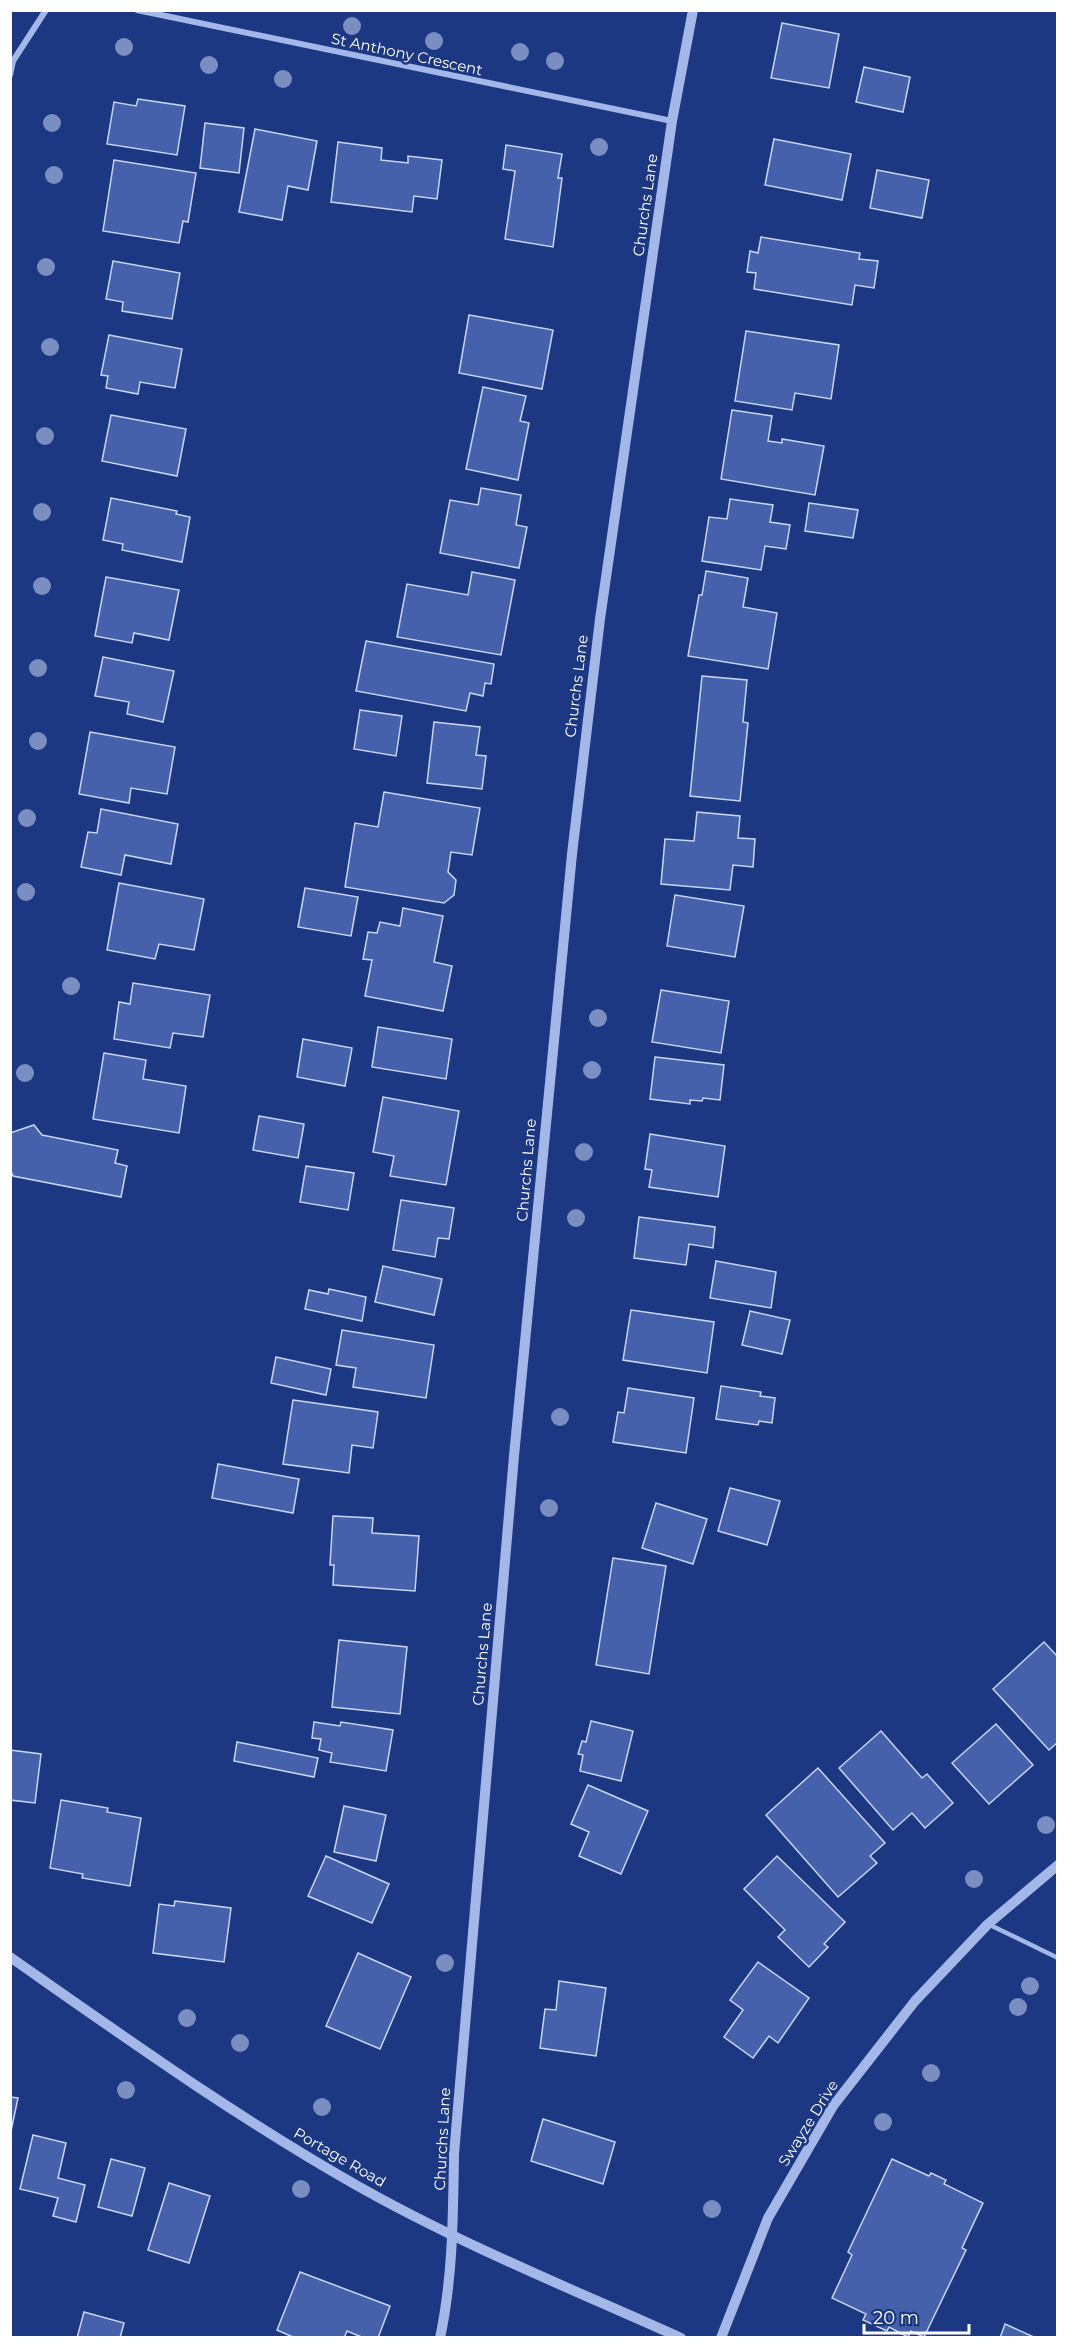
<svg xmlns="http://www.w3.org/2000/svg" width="1068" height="2348" viewBox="0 0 1068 2348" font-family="Montserrat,sans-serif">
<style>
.building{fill:#4561ab;stroke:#c7d5f7;stroke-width:1.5}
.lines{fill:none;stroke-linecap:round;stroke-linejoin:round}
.service{stroke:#a3b7e9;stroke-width:4.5}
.minor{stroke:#a3b7e9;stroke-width:6}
.tertiary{stroke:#a3b7e9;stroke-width:10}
.tree{fill:#7a8ec2}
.labels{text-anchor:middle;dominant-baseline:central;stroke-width:5;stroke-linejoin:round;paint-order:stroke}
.street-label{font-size:15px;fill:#fff;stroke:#1d3882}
</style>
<rect width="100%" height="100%" fill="#1d3882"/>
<g class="building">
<path d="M782 23 839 34 829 88 771 78Z"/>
<path d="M864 67 910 77 903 112 856 102Z"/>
<path d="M138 99 185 106 177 155 107 144 114 102 136 106Z"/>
<path d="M205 123 244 128 239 173 200 168Z"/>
<path d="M255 129 317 141 308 190 288 186 282 220 239 212Z"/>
<path d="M774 139 851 154 842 200 765 185Z"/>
<path d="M338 142 382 148 381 160 408 163V156L442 160 437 199 414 196 412 212 331 202Z"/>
<path d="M506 145 562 154 558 178H562L553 247 505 239 515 171 503 169Z"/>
<path d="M114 160 196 173 188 222 183 221 179 243 103 231Z"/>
<path d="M877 170 929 180 922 218 870 208Z"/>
<path d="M761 237 860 253 859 259 878 261 874 288 855 285 852 305 754 289 756 273 747 272 750 251 758 253Z"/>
<path d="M113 261 180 273 172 319 122 311 123 302 106 299Z"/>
<path d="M469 315 553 330 542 389 459 373Z"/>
<path d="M746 331 839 345 831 399 795 393 792 410 735 401Z"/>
<path d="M109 335 182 349 175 388 140 382 138 394 106 388 108 376 101 375Z"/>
<path d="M483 387 526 396 520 421 529 423 518 480 466 469Z"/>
<path d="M732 410 772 416 768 441 782 443V439L824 446 815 495 721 479Z"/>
<path d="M111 415 186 429 177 476 102 461Z"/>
<path d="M481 488 521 495 516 525 527 527 519 568 440 553 450 500 478 505Z"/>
<path d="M111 498 177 511 176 514 190 517 182 562 122 550 123 544 103 540Z"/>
<path d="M730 499 773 505 770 522 790 525 786 549 765 546 761 570 702 561 709 517 727 519Z"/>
<path d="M809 503 858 510 853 538 805 531Z"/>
<path d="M706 571 748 578 743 607 777 613 768 669 688 656 699 595H702Z"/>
<path d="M472 572 515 580 501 655 397 637 407 584 468 595Z"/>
<path d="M106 577 179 590 169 640 134 633 132 643 95 636Z"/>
<path d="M366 641 494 664 491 684 485 683 483 696 470 693 466 711 356 691Z"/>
<path d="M103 657 174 671 163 722 127 714 129 702 95 696Z"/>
<path d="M702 676 747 680 743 722 748 723 740 801 690 796Z"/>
<path d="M360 710 402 716 396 756 354 749Z"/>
<path d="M434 722 480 727 476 755 486 756 482 789 427 783Z"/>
<path d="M90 732 175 747 167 794 131 788 129 803 79 794Z"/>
<path d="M384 792 480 808 472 855 451 852 448 872 456 880 454 895 444 903 345 887 355 823 378 827Z"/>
<path d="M101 809 178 824 171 864 125 855 121 875 81 867 88 832 97 833Z"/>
<path d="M697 812 740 816 738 838 755 839 753 867 733 865 730 890 661 884 665 839 694 841Z"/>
<path d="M119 883 204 899 194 950 159 944 155 959 107 950Z"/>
<path d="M305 888 358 897 351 936 298 927Z"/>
<path d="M675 895 744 906 735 957 667 946Z"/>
<path d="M403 908 443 916 434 962 452 966 443 1011 365 996 372 960 363 959 368 932 377 933 380 922 400 926Z"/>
<path d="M133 983 210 995 203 1037 173 1033 170 1048 114 1039 119 1002 130 1004Z"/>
<path d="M661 990 729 1001 721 1053 652 1042Z"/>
<path d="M378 1027 452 1039 446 1079 372 1067Z"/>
<path d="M303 1039 352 1048 345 1086 297 1077Z"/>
<path d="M104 1053 146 1060 143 1079 186 1086 179 1133 93 1119Z"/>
<path d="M655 1057 724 1065 720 1100 703 1098 702 1101 690 1100V1104L650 1099Z"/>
<path d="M383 1097 459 1111 446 1185 390 1176 394 1156 373 1152Z"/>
<path d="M259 1116 304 1124 298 1158 253 1150Z"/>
<path d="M34 1125 42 1135 118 1150 115 1163 127 1166 121 1197 13 1176 10 1169V1133Z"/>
<path d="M650 1134 725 1146 718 1197 649 1187 652 1170 645 1169Z"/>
<path d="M306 1166 354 1173 348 1210 300 1202Z"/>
<path d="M401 1200 454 1208 449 1239 438 1238 435 1257 393 1250Z"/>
<path d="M639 1217 715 1227 713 1248 689 1244 686 1265 634 1258Z"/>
<path d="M716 1261 776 1272 771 1308 710 1298Z"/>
<path d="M383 1266 442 1279 434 1315 375 1302Z"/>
<path d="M329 1289 366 1297 362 1321 305 1309 309 1290 328 1294Z"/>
<path d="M631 1310 714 1322 707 1373 623 1360Z"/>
<path d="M750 1311 790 1320 782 1354 742 1345Z"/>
<path d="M342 1330 434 1345 426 1398 353 1387 356 1368 336 1365Z"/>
<path d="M276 1357 331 1369 326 1395 271 1383Z"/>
<path d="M721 1386 761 1392 760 1396 775 1398 772 1423 759 1421 758 1425 716 1419Z"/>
<path d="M628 1388 694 1398 686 1453 613 1442 618 1412 624 1413Z"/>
<path d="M293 1400 378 1412 373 1448 352 1445 349 1473 283 1464Z"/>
<path d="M218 1464 299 1479 293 1513 212 1498Z"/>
<path d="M730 1488 780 1501 767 1545 718 1531Z"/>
<path d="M656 1503 707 1519 693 1564 642 1548Z"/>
<path d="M333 1516 373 1518 372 1533 419 1536 415 1591 333 1585 334 1565H330Z"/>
<path d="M613 1558 666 1566 649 1674 596 1665Z"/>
<path d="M339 1640 407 1647 400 1714 332 1707Z"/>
<path d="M1044 1642 1058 1657V1742L1049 1750 993 1689Z"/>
<path d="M591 1721 633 1731 621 1781 580 1771 583 1755 578 1754 582 1741 586 1742Z"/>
<path d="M314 1722 340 1726 341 1722 393 1730 386 1771 330 1762 332 1753 319 1750 321 1739 312 1738Z"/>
<path d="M996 1724 1033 1765 989 1804 952 1763Z"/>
<path d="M881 1731 922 1778 927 1774 953 1803 925 1828 912 1813 893 1830 839 1768Z"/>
<path d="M237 1742 318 1758 314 1777 234 1761Z"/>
<path d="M10 1750 41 1754 35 1803 10 1800Z"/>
<path d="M818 1768 885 1843 870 1856 877 1863 838 1897 766 1815Z"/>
<path d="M588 1785 648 1811 621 1874 579 1856 589 1832 571 1824Z"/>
<path d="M61 1800 108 1808 107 1812 141 1818 130 1886 82 1878 83 1874 50 1868Z"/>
<path d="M344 1806 386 1815 376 1861 334 1852Z"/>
<path d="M326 1856 389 1884 372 1923 308 1896Z"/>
<path d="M777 1856 845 1922 824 1944 828 1947 809 1967 778 1937 785 1930 744 1889Z"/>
<path d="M175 1901 231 1908 224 1962 153 1953 159 1904 174 1906Z"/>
<path d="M358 1953 411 1977 380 2049 326 2026Z"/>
<path d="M758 1962 809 1998 778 2043 769 2036 753 2058 724 2037 743 2010 730 2000Z"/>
<path d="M559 1981 606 1988 596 2056 540 2048 545 2009 556 2010Z"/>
<path d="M10 2097 18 2098 10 2136Z"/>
<path d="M543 2119 615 2142 603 2184 531 2161Z"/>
<path d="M33 2135 66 2143 58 2178 85 2185 76 2222 53 2216 58 2198 20 2189Z"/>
<path d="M111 2159 145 2168 132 2216 98 2207Z"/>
<path d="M892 2159 929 2176 931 2173 946 2180 944 2184 983 2203 962 2248 966 2250 924 2337 911 2331 908 2337 889 2327 887 2331 863 2320 866 2314 832 2298 852 2255 848 2252Z"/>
<path d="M169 2183 210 2196 189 2263 148 2250Z"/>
<path d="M300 2272 390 2306 378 2338H364L347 2331 344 2338H295L277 2330Z"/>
<path d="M84 2312 124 2323 120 2338H77Z"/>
<path d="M1005 2324 1036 2338H1000Z"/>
</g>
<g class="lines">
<path class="service" d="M990 1925 1058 1958"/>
<g class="minor">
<path d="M137 10 672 121"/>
<path d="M10 75 13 61 46 10"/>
</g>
<g class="tertiary">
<path d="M10 1957C123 2036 236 2117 356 2185 460 2244 572 2289 681 2338"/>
<path d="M440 2338C453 2277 453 2216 454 2154L514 1456 572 854 600 619 672 121 693 10"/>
<path d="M721 2338 768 2218 833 2106 915 2001 988 1924 1058 1865"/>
</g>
</g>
<g class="tree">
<circle cx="352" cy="26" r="9"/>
<circle cx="434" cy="41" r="9"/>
<circle cx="124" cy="47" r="9"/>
<circle cx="520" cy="52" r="9"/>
<circle cx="555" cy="61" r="9"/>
<circle cx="209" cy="65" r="9"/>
<circle cx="283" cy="79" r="9"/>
<circle cx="52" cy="123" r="9"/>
<circle cx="599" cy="147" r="9"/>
<circle cx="54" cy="175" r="9"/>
<circle cx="46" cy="267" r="9"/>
<circle cx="50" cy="347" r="9"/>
<circle cx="45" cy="436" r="9"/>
<circle cx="42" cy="512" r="9"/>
<circle cx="42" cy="586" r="9"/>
<circle cx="38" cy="668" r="9"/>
<circle cx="38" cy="741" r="9"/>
<circle cx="27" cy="818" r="9"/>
<circle cx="26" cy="892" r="9"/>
<circle cx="71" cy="986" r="9"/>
<circle cx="598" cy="1018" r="9"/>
<circle cx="592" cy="1070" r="9"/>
<circle cx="25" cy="1073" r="9"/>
<circle cx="584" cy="1152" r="9"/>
<circle cx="576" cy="1218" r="9"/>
<circle cx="560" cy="1417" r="9"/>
<circle cx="549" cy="1508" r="9"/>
<circle cx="1046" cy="1825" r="9"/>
<circle cx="974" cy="1879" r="9"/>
<circle cx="445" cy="1963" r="9"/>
<circle cx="1030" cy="1986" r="9"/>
<circle cx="1018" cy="2007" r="9"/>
<circle cx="187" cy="2018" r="9"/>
<circle cx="240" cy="2043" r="9"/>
<circle cx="931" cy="2073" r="9"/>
<circle cx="126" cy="2090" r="9"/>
<circle cx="322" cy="2107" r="9"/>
<circle cx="883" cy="2122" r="9"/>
<circle cx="301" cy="2189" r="9"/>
<circle cx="712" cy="2209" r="9"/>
</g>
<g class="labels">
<g class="street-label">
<text transform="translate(407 54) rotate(12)">St Anthony Crescent</text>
<text transform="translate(645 205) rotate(-82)">Churchs Lane</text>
<text transform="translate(576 686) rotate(-83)">Churchs Lane</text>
<text transform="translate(526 1170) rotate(-85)">Churchs Lane</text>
<text transform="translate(482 1654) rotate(-85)">Churchs Lane</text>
<text transform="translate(808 2123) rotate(-58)">Swayze Drive</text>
<text transform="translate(442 2139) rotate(-87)">Churchs Lane</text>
<text transform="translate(340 2157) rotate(30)">Portage Road</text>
</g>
</g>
<rect width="1068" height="2348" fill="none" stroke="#ffffff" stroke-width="24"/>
<path d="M864 2324v9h105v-9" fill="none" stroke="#ffffff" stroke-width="3"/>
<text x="873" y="2324" font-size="18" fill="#ffffff" stroke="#1d3882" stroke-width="4.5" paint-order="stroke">20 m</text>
</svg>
